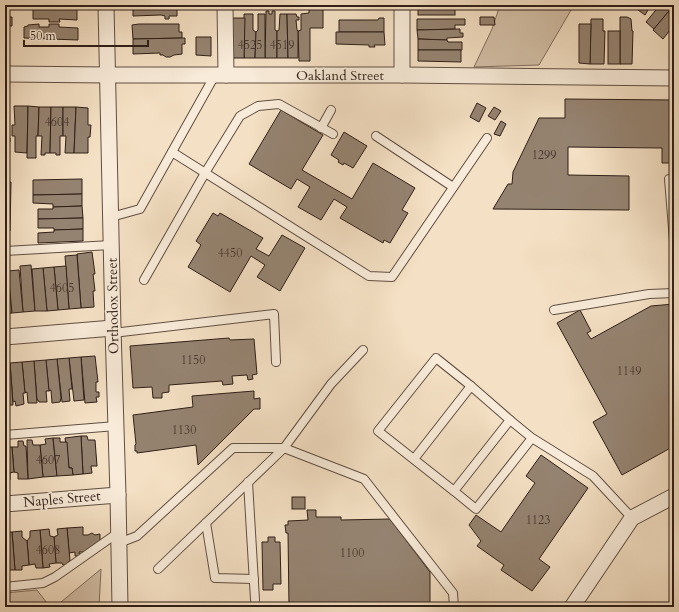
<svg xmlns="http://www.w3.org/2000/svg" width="679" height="612" viewBox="0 0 679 612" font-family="Cardo,serif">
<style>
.green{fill:#d3bfa7;stroke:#816e5f}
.building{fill:#958371;stroke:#2f1e17}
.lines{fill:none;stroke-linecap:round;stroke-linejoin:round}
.lane-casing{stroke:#604e42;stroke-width:10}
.street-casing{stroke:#604e42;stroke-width:17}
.lane{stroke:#f8ebd9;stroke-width:8}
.street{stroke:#f8ebd9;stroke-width:15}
.labels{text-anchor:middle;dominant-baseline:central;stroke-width:3.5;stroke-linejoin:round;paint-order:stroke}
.number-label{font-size:12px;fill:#48372e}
.street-label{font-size:14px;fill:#2f1e17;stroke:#f8ebd9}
</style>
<rect width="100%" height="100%" fill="#f4e0c4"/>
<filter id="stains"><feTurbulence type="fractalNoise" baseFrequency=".005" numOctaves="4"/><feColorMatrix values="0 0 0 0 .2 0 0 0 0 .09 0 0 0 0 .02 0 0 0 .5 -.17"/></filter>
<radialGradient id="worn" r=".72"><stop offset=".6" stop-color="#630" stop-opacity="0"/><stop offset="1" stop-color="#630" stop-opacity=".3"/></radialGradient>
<g class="green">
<path d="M500 5H574L539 65 474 67 492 29Z"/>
<path d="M101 569 99 607H55Z"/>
<path d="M37 590 50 607H5V593Z"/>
</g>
<g class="building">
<path d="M5 5H9V17H12V26H9V43H5Z"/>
<path d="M27 5H77V7L27 6Z"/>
<path d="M133 5H177V16H169V19H165V16L161 15 133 16Z"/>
<path d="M340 5H385V7H379L380 8H352V7L343 6Z"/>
<rect x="418" y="5" width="37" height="10"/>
<path d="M636 5H651L645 15 634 7Z"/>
<path d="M660 5H674L654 29 646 22Z"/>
<path d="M674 5V25L663 39 653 30Z"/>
<path d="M33 6 77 7V20L59 19 60 22H49V19H33Z"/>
<path d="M309 6H323V28H310V61H299L298 31 301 30V14L309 13Z"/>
<path d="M266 11H269V14H272V11H275V30L277 31V58H265Z"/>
<path d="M244 14H253V30L256 32 255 58H244Z"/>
<path d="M258 14H265V58H255L256 32 258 30Z"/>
<path d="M280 14H287L288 58H277V31L279 30Z"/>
<path d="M287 14H296L297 17H299V20H296L297 30 298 31V58H288Z"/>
<path d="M480 17H494L495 25H480Z"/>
<path d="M620 17H627L631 19 632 31H633L632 64H620Z"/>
<path d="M233 18H245L244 58H233V33L231 31Z"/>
<path d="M379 18H384V32H339V20H378Z"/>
<path d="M417 19H465V25H455V29L417 30Z"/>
<path d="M591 19H603V31H605L604 64H590Z"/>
<path d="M39 24V27H49V24H59V27L78 28V40L24 38V27L28 26V25Z"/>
<path d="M139 24H179V32H182V38L133 39 132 25Z"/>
<path d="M579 24H591L590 64 579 63Z"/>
<path d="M460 29V33H463V37L447 38V40L418 39 417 30Z"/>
<rect x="608" y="31" width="12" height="33"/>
<path d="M336 32H384L385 45H374L375 47H369V45L336 44Z"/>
<path d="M196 37H211V56L196 55Z"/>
<path d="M185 38V44H182V54L174 55 170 57H166L163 55H160V53L133 54V39Z"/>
<path d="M418 39 447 40 448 42H462V50H418Z"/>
<path d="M418 50H461V62L418 61Z"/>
<path d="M565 99 674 100V163H662V148L568 147V175L629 176V210L493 209 508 184H512L513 172 539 118H565Z"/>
<path d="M477 103 486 108 479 122 470 117Z"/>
<path d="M5 105H8L7 136 10 138V142L7 144V165H5Z"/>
<path d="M14 106H28L27 153 15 152V136H12V125H15Z"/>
<path d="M28 106 39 107 38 136H36V158H27Z"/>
<path d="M39 107H51L50 153H45V155H41L42 136H38Z"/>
<path d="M51 107H63V136H60V155H56V153H50Z"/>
<path d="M63 107H76L74 153H65L66 136H63Z"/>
<path d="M76 107 88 108V125H91L90 137H88V153H74Z"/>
<path d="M494 107 501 111 495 120 488 116Z"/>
<path d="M281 110 323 135 302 170 352 199 373 163 415 188 402 210 408 213 390 243 384 240 383 243 340 218 347 207 334 199 321 220 298 207 310 187 297 179 291 189 249 164Z"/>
<path d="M501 121 506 124 500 136 494 134Z"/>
<path d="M344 132 367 146 353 168 344 163 343 165 338 162 339 160 331 155Z"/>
<path d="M82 179V194L33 195V180Z"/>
<path d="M5 182H11L10 231 5 232Z"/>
<path d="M82 194V206L53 207V204L33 203V195Z"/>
<path d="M82 206 83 218 38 219V209H53V207Z"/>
<path d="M213 213 218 216 220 213 263 238 256 249 269 256 282 235 305 248 280 291 257 277 265 265 251 256 230 292 188 267 201 245 196 241Z"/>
<path d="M83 218V229L54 230V228H38V219Z"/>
<path d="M83 229V241L38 243V233L54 232V230Z"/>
<path d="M92 252 95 274H93L95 291H93L94 307 81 308 77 254Z"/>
<path d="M77 255 81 308 69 309 65 256Z"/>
<path d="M5 258H6L7 271H8L12 313 5 314Z"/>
<path d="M31 265 35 311 23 312 20 266Z"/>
<path d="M66 266 69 309 58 310 54 267Z"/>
<path d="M54 267 58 310 47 311 43 268Z"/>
<path d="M43 268 47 311H35L32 269Z"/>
<path d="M19 270 23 312 12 313 8 271Z"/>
<path d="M674 304V446L622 475 593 422 607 414 557 323 580 310 591 331 587 333 591 339 651 306Z"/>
<path d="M229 338 230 340 254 339 257 374 252 375 253 379 248 380 247 375 232 376 233 384 223 385 222 381 169 385V392L162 393V398H153L152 387 133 388 130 346Z"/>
<path d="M95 356 98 382H96V392H99V397H96L97 402 85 403 81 357Z"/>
<path d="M81 357 84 400 74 401 69 358Z"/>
<path d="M69 358 72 389H69L70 401 62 402 57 359Z"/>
<path d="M57 359 61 398 60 402 52 403 51 390 49 391 46 360Z"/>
<path d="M46 360 49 391H46L47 402H39L38 400H37L34 361Z"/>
<path d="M34 361 37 403H28L27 392 25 393 22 362Z"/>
<path d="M22 362 25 393H23L24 404 16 406 15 401 13 402 10 363Z"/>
<path d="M5 363H10L13 405H5Z"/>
<path d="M254 391V399L260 398V409H254L198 465 196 445 137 453V451H135V445L136 444 133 415 193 407 192 396Z"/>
<path d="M81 436H87L88 440H95L97 466H91L92 473 83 474Z"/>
<path d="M81 436 83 474 73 475 72 468H69L65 438Z"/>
<path d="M53 438 57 476 43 477 40 445 46 444 45 439Z"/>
<path d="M53 438H60V442H67L69 468H72L73 475 57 476Z"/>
<path d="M27 440H32L33 445H40L43 477 28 479Z"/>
<path d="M18 441H23L24 446H26L28 479H18V473L14 472 12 447H18Z"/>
<path d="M5 444V447H12L14 472 10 473V480H5Z"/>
<path d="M541 455 588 488 539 559 550 567 532 591 501 570 504 565 477 546 481 541 469 525 476 515 501 532 535 483 526 476Z"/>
<rect x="292" y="497" width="13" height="12"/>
<path d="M307 510H316V517H341V520L390 519 430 572V607H289L288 533H286L285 525H288V521L308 520Z"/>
<path d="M83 527V535H88L92 533 95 535 100 534V544L88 552H79L80 556H75V552L69 553 67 528Z"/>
<path d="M67 528 70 561 68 562V565H63L62 563H56L54 537 58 535 57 529Z"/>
<path d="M49 529 50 536 54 537 56 563 49 564 50 567 43 568 40 530Z"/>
<path d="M40 530 43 568H36L35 564 29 565 27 541 30 537V531Z"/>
<path d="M22 531V537L27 541 29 565 22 566V570H15L12 532Z"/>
<path d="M5 532H12L15 570H8V567H5Z"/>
<path d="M268 537H275V542H280L281 584H273V590H263L262 542H268Z"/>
</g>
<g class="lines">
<g class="lane-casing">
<g id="lane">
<path d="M321 128 331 110"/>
<path d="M376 136 453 187"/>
<path d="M172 152 369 276 392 277 487 138"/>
<path d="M669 179 674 241"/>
<path d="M111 217 140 209 215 75"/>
<path d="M5 251 111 245"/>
<path d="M144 280 205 173 240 116 258 106 279 104 333 134"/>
<path d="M554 310 649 294 674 293"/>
<path d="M113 333 274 314 276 362"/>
<path d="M5 435 116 426"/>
<path d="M532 438 510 420 454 491 476 509 532 438 593 476 632 518"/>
<path d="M414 459 471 386 510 420"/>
<path d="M248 482 255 600"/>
<path d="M454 491 378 431 436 358 471 386"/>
<path d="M206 523 215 578 254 579"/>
<path d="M119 543 137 536 233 448H284L364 479 453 593 454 607"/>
<path d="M158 569 284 448 331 384 363 350"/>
<path d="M5 587 43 583 55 577 119 532"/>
</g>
</g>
<g class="street-casing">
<g id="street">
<path d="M106 5 113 328 118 495 120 607"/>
<path d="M225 5 226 75"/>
<path d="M402 5V75"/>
<path d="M5 74 108 75H402L674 78"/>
<path d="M5 337 113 328"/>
<path d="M5 504 118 495"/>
<path d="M572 607 632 518 674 496"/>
</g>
</g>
<use href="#lane" class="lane"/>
<use href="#street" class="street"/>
</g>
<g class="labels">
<g class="number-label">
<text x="250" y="45">4525</text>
<text x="282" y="45">4519</text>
<text x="57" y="122">4604</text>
<text x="544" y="155">1299</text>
<text x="230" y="253">4450</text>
<text x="62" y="288">4605</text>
<text x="193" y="360">1150</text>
<text x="629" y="371">1149</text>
<text x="184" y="430">1130</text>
<text x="48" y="460">4607</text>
<text x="538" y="520">1123</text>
<text x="48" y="550">4608</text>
<text x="352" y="553">1100</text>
</g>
<g class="street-label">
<text x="340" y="75">Oakland Street</text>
<text transform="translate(113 306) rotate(-91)">Orthodox Street</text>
<text transform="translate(62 499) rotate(-5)">Naples Street</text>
</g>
</g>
<rect width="679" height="612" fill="none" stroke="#f4e0c4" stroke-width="20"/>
<rect x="6" y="6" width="667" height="600" fill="none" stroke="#2f1e17" stroke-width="2"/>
<rect x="10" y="10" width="659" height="592" fill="none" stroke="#2f1e17"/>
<path d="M24 40v6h124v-6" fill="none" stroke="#2f1e17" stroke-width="2"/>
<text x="30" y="40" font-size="12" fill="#2f1e17" stroke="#f8ebd9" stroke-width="3" paint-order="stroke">50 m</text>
<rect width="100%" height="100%" filter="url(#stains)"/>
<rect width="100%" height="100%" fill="url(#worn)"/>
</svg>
